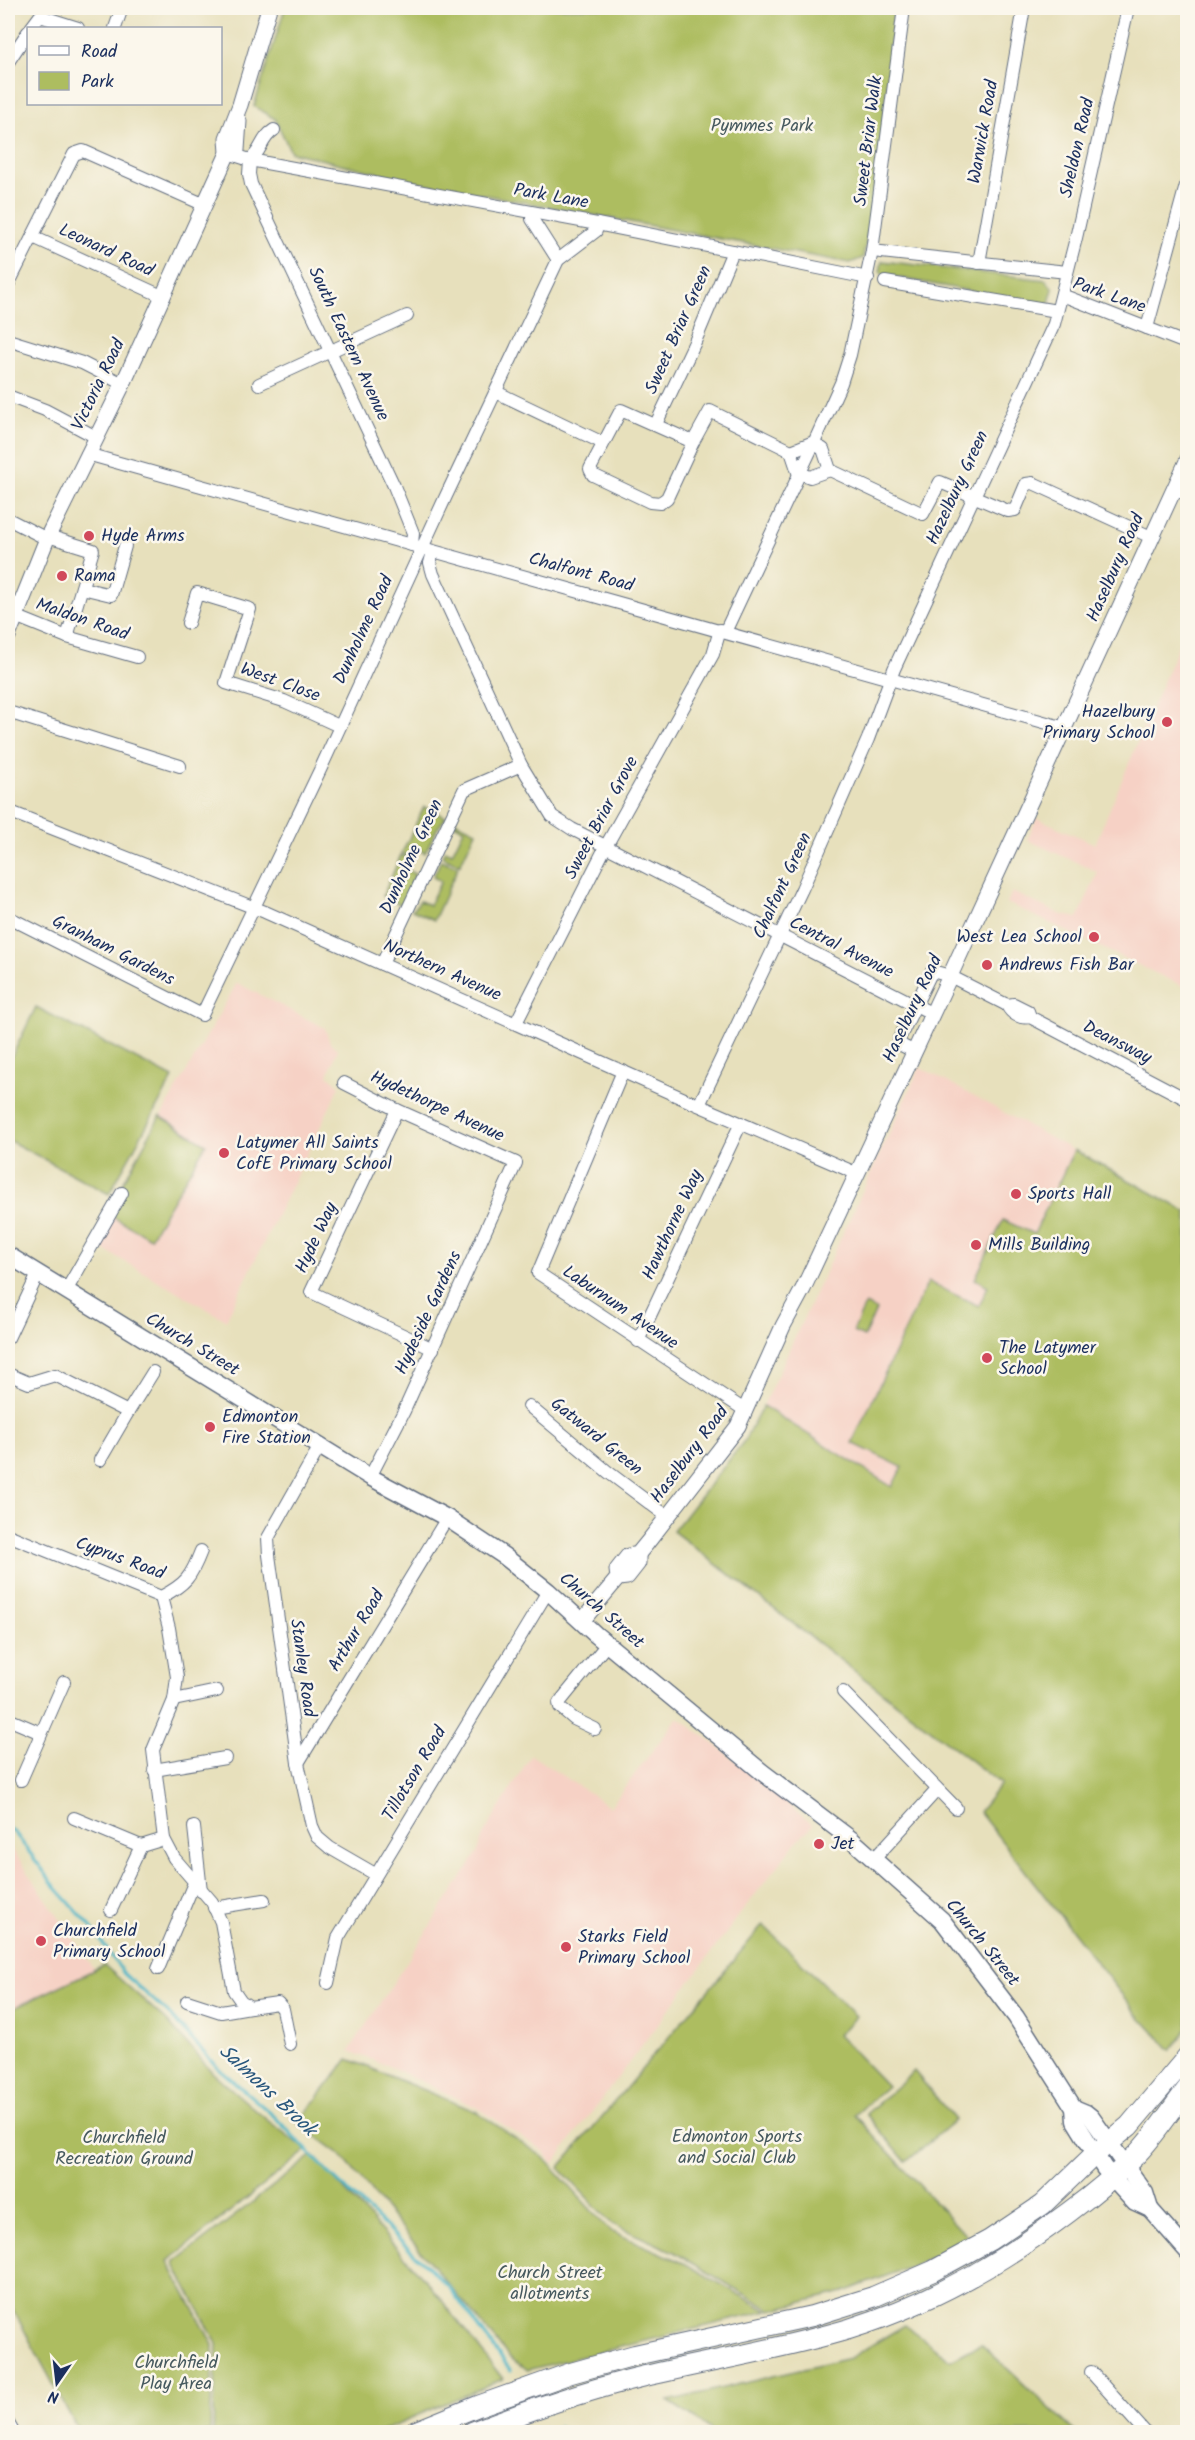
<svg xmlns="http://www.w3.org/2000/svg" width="1195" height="2440" viewBox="0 0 1195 2440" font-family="Kalam,sans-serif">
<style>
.built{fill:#f6d1c5}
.green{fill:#adbd60;stroke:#64765f;stroke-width:1.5}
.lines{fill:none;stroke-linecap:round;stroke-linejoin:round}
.stream{stroke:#49b4c6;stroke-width:3}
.minor-casing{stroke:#626d7f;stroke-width:14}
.tertiary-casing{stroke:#626d7f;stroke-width:17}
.secondary-casing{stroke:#626d7f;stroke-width:19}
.trunk-casing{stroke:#626d7f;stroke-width:22}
.minor{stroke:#fff;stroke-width:12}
.tertiary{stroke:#fff;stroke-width:15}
.secondary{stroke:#fff;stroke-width:16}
.trunk{stroke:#fff;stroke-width:20}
.poi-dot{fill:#d1495b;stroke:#fbf7ec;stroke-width:2}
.labels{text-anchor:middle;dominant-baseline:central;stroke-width:5;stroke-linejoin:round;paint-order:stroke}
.park-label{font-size:18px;fill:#475a5f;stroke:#fbf7ec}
.street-label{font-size:18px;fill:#1b2f5e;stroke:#fbf7ec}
.poi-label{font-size:18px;fill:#1b2f5e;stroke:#fbf7ec;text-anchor:start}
.water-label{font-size:20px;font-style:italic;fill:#29577d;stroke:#fbf7ec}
</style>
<rect width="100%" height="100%" fill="#fbf7ec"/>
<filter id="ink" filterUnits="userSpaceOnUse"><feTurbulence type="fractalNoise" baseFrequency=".0167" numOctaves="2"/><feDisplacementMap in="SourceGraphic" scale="12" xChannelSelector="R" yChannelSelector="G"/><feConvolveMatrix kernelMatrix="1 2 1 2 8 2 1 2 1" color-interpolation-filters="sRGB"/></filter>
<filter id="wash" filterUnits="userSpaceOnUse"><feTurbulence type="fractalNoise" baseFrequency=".008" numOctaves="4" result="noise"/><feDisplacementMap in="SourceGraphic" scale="24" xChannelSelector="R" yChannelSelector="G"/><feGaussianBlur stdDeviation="1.35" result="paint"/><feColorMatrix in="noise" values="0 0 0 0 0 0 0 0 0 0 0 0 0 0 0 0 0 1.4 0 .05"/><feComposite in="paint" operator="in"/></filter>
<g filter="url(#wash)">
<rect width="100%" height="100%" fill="#e7e0bc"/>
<g class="built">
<path d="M1187 625V988L1007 903 1012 892 1062 915 1078 918 1098 872 1027 840 1037 818 1095 844Z"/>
<path d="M237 983 325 1028 330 1043 338 1049 328 1075 340 1086 226 1320 96 1245 119 1190Z"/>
<path d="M920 1067 1187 1212V1419L1182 1428 892 1487 763 1406Z"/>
<path d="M678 1717 725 1752 813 1825 797 1841 747 1905 553 2164 545 2152 478 2108 391 2067 349 2051 478 1852 482 1837 531 1755 610 1807Z"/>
<path d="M8 1843 107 1988 8 2048Z"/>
</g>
<g class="green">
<path d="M285 8H894L878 185 863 258 850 263 416 182 291 152 275 119 254 106Z"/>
<path d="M882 261 1046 280 1053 289 1049 303 1044 305 884 275 880 272Z"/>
<path d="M424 807 446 817 437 829 425 853 417 849 413 858 402 853Z"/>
<path d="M455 821 476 831 460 865 442 856 445 850 452 853 464 829 454 824Z"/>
<path d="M401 855 412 860 407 870 415 874 403 906 383 896Z"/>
<path d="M441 860 458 867 434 920 412 910 420 901 429 905 441 881 433 877Z"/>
<path d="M36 1007 173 1078 109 1194 8 1140V1064Z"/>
<path d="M160 1116 206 1144 150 1238 113 1217 119 1190Z"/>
<path d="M1074 1150 1187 1212 1188 1419 1183 1428 1188 1431V2028L1171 2050 1137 2014 979 1812 1001 1784 673 1531 744 1441 763 1406 892 1487 902 1467 852 1443 928 1282 979 1306 988 1286 975 1279 1003 1220 1034 1234Z"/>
<path d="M865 1305 876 1310 864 1337 853 1332Z"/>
<path d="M763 1925 856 2016 838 2035 887 2086 855 2115 968 2238 913 2266 843 2292 771 2310 674 2252 612 2224 559 2168Z"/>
<path d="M104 1965 167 2021 213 2073 267 2120 307 2150 168 2261 213 2345 210 2432H79L8 2300V2011Z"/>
<path d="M348 2059 477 2112 543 2157 610 2231 686 2264 768 2311 527 2370 509 2357 340 2154 298 2123Z"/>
<path d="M914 2071 955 2120 906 2162 866 2114Z"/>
<path d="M313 2155 429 2284 503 2379 378 2432H213L217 2344 174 2263Z"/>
<path d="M905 2325 951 2360 981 2344 1075 2432H715L668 2401 850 2358Z"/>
</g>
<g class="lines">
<g class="stream">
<path d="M8 1828 15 1833 57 1889 92 1928 124 1974 167 2012 217 2067 275 2117 328 2172 449 2287 511 2371"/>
<path d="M558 2427 566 2432"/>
</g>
</g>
</g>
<g filter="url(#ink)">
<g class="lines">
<g class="minor-casing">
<g id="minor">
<path d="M31 28 40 16 78 28"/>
<path d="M115 28 122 8"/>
<path d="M8 62 28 32"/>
<path d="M274 130C261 138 262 151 250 160L249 174 251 184 394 486 413 533 412 545"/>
<path d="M228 153 250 160 597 224 868 278"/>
<path d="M533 213 532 219 558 260"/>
<path d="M33 237 164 297"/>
<path d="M872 251 1067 272"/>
<path d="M979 263 1024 8"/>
<path d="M885 282 1057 311"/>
<path d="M8 285 74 154 83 151 205 205"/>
<path d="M1062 295 1188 344"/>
<path d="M1147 328 1188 178"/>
<path d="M8 340 82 363 123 384"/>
<path d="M259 384 407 316"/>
<path d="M496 392 603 443"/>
<path d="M8 396 45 410 96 437"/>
<path d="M621 410 693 442 667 498 660 503 650 502 593 475 590 469Z"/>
<path d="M656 424 694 344 733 251"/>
<path d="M693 442 710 411 791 451"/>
<path d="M811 443 823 449 830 470 810 477 798 472 791 451Z"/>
<path d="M87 454 1065 728"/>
<path d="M830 470 923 514 940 482 1008 511 1015 510 1026 484 1033 483 1151 537"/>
<path d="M1173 489 1188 495"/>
<path d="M8 519 47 539"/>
<path d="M48 536 93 550 67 637"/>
<path d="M433 552 430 563 433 574 521 765 552 816 572 829 933 1014"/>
<path d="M82 588 111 595 125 546"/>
<path d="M15 616 67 637 137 657"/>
<path d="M188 623 197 593 250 609 226 683 284 701 339 726"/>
<path d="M725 632 813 445 841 383 850 355 872 251 904 8"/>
<path d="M8 712 180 766"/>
<path d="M8 811 265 912 682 1098 858 1174"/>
<path d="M8 917 202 1015 320 770 446 496 558 260 596 231 597 224"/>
<path d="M382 964 464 790 521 765"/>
<path d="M1007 1005C1011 1014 1020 1019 1030 1017L1188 1100"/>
<path d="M516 1023 606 846 713 654 720 630"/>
<path d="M915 1052 901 1045 899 1039 932 971 950 976 1007 1005 1014 1004 1028 1011 1030 1017"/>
<path d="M623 1071 538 1273 746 1411"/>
<path d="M344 1083 397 1110 516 1163 404 1411 370 1477"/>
<path d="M699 1105 802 889 868 739 894 669 1054 324 1076 238 1128 8"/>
<path d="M397 1110 311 1292 433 1349"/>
<path d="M66 1291 122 1193"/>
<path d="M8 1338 38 1274"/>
<path d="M638 1341 741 1123"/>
<path d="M8 1374 29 1383 55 1375 128 1412 153 1372"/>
<path d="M529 1406 608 1472 668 1517"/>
<path d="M320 1446 268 1538 269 1555 298 1763 312 1826 317 1837 330 1848 375 1874"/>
<path d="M100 1460 128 1412"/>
<path d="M8 1535 161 1597C186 1584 191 1577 201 1551"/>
<path d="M161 1597 169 1628 177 1677 174 1700 153 1750 164 1839 174 1858 212 1902 221 1922 234 1991 241 2001 250 2007 278 2003 283 2009 290 2044"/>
<path d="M843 1692 956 1808"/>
<path d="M174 1700 217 1691"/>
<path d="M8 1719 41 1733"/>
<path d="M595 1729 574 1719 560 1707 559 1703 607 1644"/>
<path d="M298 1763 447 1518"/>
<path d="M154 1770 225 1758"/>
<path d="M21 1780 64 1682"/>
<path d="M74 1818 141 1846 164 1839"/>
<path d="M194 1827 201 1891"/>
<path d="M874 1859 937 1790"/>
<path d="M214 1908 264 1900"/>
<path d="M111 1910 141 1846"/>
<path d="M158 1969 194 1883"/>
<path d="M328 1983 338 1938 548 1591"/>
<path d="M187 2001 221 2012 250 2007"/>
<path d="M1091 2372 1145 2432"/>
<path d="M8 2423 13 2432"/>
</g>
</g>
<g class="tertiary-casing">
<g id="tertiary">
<path d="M228 153 237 150 239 121"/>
<path d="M8 636 48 536 123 384 228 153 227 138 240 105 269 8"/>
<path d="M618 1578 627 1577 638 1563V1554"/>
<path d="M582 1621 618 1578 617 1570 628 1556 638 1554 647 1543 738 1426 783 1326 803 1289 950 976 1188 459"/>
</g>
</g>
<g class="secondary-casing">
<g id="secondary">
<path d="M8 1255 370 1477 447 1518 504 1556 548 1591 595 1634 762 1772 852 1840 942 1920 1016 2017 1074 2108 1075 2121 1104 2168 1135 2202 1150 2209 1188 2252"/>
<path d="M1074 2108 1086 2113 1091 2117 1145 2193 1150 2209"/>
</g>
</g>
<g class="trunk-casing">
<g id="trunk">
<path d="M414 2432 478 2406 571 2373 635 2355 812 2316 873 2297 933 2271 990 2240 1042 2205 1094 2155 1129 2126 1188 2056"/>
<path d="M472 2432C529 2410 586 2390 645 2376 713 2360 782 2349 849 2329 929 2304 1002 2263 1069 2212 1092 2195 1114 2177 1135 2156 1155 2136 1170 2111 1188 2088"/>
</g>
</g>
<use href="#minor" class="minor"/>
<use href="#tertiary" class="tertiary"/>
<use href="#secondary" class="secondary"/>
<use href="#trunk" class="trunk"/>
</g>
</g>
<g class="poi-dot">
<circle cx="89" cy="536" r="6"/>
<circle cx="62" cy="576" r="6"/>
<circle cx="1167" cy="722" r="6"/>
<circle cx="1094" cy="937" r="6"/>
<circle cx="987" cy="965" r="6"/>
<circle cx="224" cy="1153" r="6"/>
<circle cx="1016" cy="1194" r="6"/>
<circle cx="976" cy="1245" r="6"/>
<circle cx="987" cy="1358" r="6"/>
<circle cx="210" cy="1427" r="6"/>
<circle cx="819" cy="1844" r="6"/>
<circle cx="41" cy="1941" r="6"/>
<circle cx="566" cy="1947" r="6"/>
</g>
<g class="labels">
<g class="park-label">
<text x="762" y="126">Pymmes Park</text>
<text x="737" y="2137">Edmonton Sports<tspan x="737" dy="21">and Social Club</tspan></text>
<text x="124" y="2138">Churchfield<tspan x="124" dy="21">Recreation Ground</tspan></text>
<text x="550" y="2273">Church Street<tspan x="550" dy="21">allotments</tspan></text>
<text x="176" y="2363">Churchfield<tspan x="176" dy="21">Play Area</tspan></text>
</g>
<g class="street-label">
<text transform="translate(984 132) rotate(-80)">Warwick Road</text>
<text transform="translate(869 141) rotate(-83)">Sweet Briar Walk</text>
<text transform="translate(1078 148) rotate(-77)">Sheldon Road</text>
<text transform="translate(551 197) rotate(10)">Park Lane</text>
<text transform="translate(106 251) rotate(25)">Leonard Road</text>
<text transform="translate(1109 296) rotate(19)">Park Lane</text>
<text transform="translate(679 330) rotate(-66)">Sweet Briar Green</text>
<text transform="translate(348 344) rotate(65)">South Eastern Avenue</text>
<text transform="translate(99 385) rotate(-64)">Victoria Road</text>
<text transform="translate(958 488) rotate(-65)">Hazelbury Green</text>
<text transform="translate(1116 568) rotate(-66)">Haselbury Road</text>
<text transform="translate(581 573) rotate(15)">Chalfont Road</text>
<text transform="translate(82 620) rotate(19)">Maldon Road</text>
<text transform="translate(364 630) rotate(-65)">Dunholme Road</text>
<text transform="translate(280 683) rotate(20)">West Close</text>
<text transform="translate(602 818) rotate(-62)">Sweet Briar Grove</text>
<text transform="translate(412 857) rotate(-65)">Dunholme Green</text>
<text transform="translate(783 886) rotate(-65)">Chalfont Green</text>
<text transform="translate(841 948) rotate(27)">Central Avenue</text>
<text transform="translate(113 951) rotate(27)">Granham Gardens</text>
<text transform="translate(442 971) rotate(24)">Northern Avenue</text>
<text transform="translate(913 1009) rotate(-65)">Haselbury Road</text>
<text transform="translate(1117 1043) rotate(27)">Deansway</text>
<text transform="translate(437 1107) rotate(25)">Hydethorpe Avenue</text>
<text transform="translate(673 1225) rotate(-65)">Hawthorne Way</text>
<text transform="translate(317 1238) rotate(-65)">Hyde Way</text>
<text transform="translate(620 1308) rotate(34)">Laburnum Avenue</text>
<text transform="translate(429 1313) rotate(-65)">Hydeside Gardens</text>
<text transform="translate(192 1345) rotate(31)">Church Street</text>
<text transform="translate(596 1437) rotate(39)">Gatward Green</text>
<text transform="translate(690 1455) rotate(-53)">Haselbury Road</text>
<text transform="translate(120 1559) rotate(20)">Cyprus Road</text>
<text transform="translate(601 1611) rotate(41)">Church Street</text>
<text transform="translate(357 1631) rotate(-59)">Arthur Road</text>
<text transform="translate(302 1668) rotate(82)">Stanley Road</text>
<text transform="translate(415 1774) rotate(-59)">Tillotson Road</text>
<text transform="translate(982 1943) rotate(51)">Church Street</text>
</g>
<g class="poi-label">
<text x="101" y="536">Hyde Arms</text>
<text x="74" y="576">Rama</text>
<text x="1155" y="712" text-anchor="end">Hazelbury<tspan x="1155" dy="21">Primary School</tspan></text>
<text x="1082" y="937" text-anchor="end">West Lea School</text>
<text x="999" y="965">Andrews Fish Bar</text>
<text x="236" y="1143">Latymer All Saints<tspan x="236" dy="21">CofE Primary School</tspan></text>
<text x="1028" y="1194">Sports Hall</text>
<text x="988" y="1245">Mills Building</text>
<text x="999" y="1348">The Latymer<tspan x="999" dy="21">School</tspan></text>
<text x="222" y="1417">Edmonton<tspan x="222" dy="21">Fire Station</tspan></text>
<text x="831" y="1844">Jet</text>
<text x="53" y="1931">Churchfield<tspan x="53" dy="21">Primary School</tspan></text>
<text x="578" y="1937">Starks Field<tspan x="578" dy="21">Primary School</tspan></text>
</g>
<g class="water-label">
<text transform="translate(267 2091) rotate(43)">Salmons Brook</text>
</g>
</g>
<rect width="1195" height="2440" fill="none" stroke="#fbf7ec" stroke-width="30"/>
<rect x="27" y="27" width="195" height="78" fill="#fbf7ec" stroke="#a1a7b3" stroke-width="1.5"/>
<rect x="39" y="46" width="30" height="9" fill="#ffffff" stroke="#a1a7b3" stroke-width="1.5"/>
<text x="81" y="57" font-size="18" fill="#1b2f5e">Road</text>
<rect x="39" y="72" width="30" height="18" fill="#adbd60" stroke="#a1a7b3" stroke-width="1.5"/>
<text x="81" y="87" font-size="18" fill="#1b2f5e">Park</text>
<g transform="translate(57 2383) rotate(194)" stroke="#fbf7ec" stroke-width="4.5" paint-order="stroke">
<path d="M0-4.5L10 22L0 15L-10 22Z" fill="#1b2f5e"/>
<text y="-9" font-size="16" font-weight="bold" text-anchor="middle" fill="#1b2f5e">N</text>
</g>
</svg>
